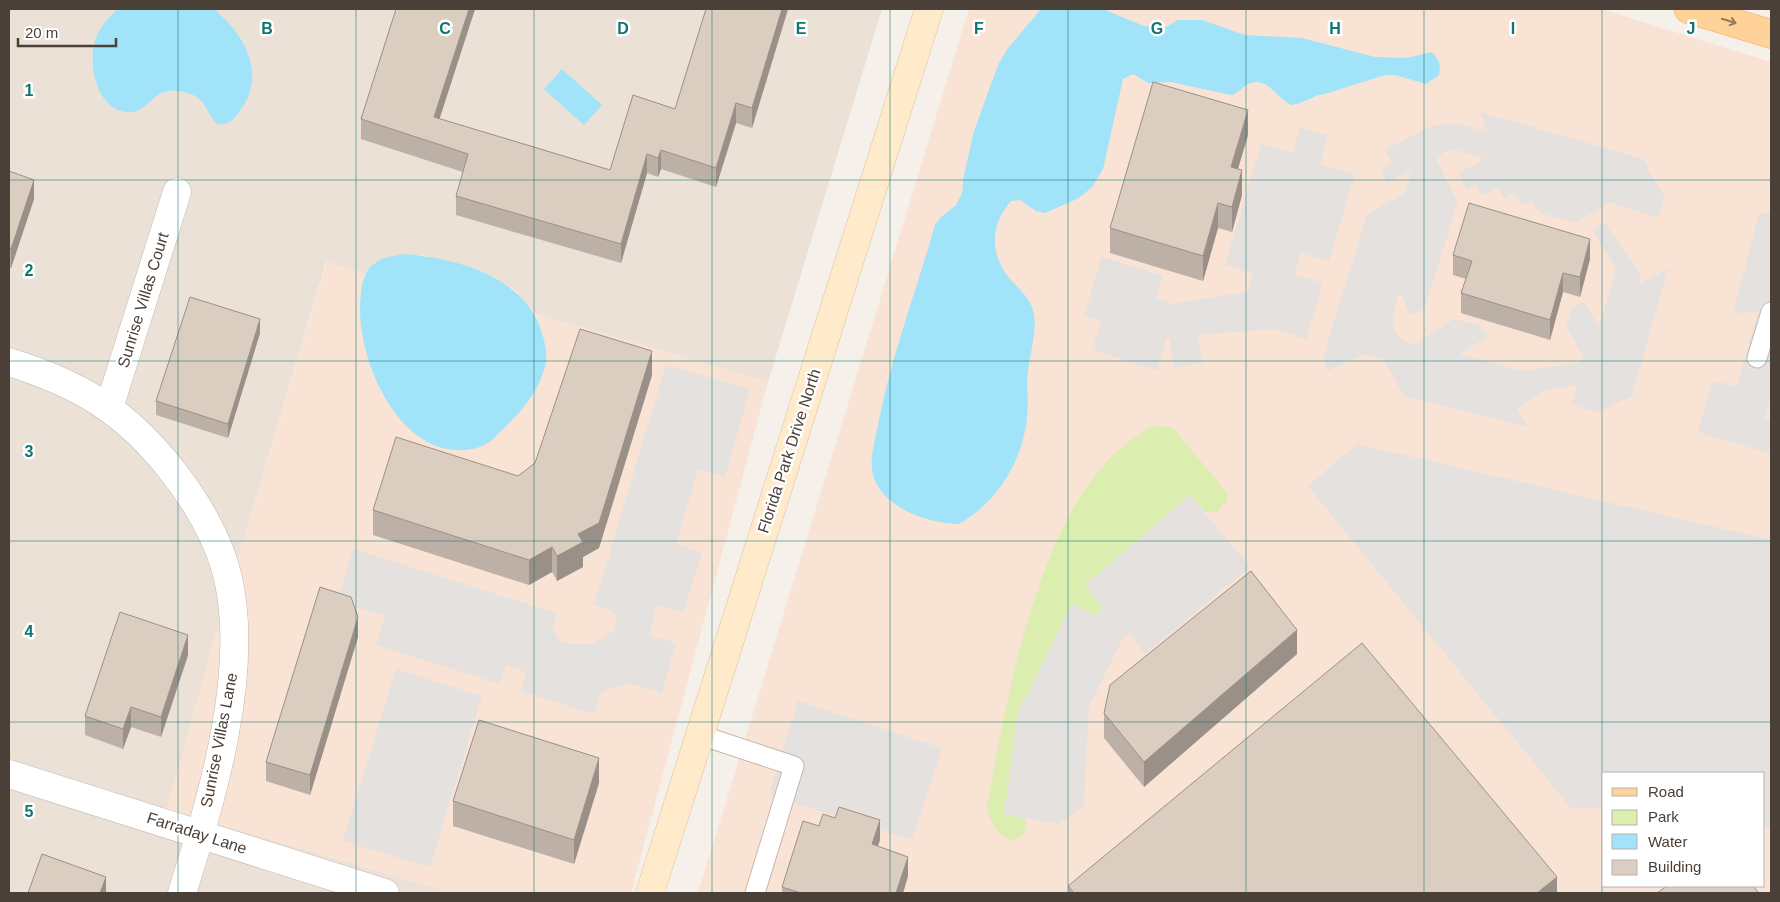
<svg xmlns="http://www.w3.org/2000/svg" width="1780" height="902" viewBox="0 0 1780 902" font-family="Arial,sans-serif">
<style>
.residential{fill:#ebe1d7}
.commercial{fill:#f9e3d4;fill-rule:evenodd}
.green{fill:#dceeaf}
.parking{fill:#e5e1df}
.water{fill:#a1e3f8}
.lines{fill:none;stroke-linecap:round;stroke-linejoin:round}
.lane-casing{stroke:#c3b7ab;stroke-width:21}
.street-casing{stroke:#c3b7ab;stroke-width:29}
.secondary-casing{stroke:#dec098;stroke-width:29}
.primary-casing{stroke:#f0ac5e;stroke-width:29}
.lane{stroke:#fff;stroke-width:19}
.street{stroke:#fff;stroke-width:28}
.secondary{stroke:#ffeacb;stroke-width:28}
.primary{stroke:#ffd29a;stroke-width:28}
.wall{fill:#bdb0a6}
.shaded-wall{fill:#9a9087}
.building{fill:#dccdc1;stroke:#9a9087}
.oneway{stroke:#937a5f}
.grid{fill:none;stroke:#0f766e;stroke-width:1;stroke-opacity:0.55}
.labels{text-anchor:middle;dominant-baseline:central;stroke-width:5;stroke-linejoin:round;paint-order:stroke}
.street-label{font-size:16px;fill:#4b4037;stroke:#fff}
.grid-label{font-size:16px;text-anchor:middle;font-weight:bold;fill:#0f766e;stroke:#fff;stroke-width:5;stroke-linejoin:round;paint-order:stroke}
</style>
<rect width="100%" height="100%" fill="#f6f0ea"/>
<path class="residential" d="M9 9H882L768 382 536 314 515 290 493 277 427 256 404 254 383 259 374 263 365 274 326 262 217 630 167 809 452 893H9Z"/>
<g class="commercial">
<path d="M969 9H1601L1771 62V893H698ZM1604 773H1764V886H1604Z"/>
<path d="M327 261 365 274 359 305 532 396 546 362 545 344 536 314 768 382 631 893H452L167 809 217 630Z"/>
</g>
<path class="green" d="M1156 425 1173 428 1228 494 1226 502 1217 512H1206L1190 495 1085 585 1102 607 1095 615 1072 604 1004 815 1023 818 1026 821C1028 831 1022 839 1011 840 995 834 989 821 987 805 1009 692 1041 478 1156 425Z"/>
<g class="parking">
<path d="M1480 112 1643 159 1665 198 1658 218 1610 202 1576 223 1541 213 1531 200 1522 206 1514 193 1504 199 1497 188 1482 196 1476 185 1467 190 1458 173 1484 159 1456 150 1443 152 1437 160 1458 203 1424 309 1410 315 1401 294H1398L1393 318 1394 329 1398 336 1414 345 1454 319 1480 326 1488 336 1460 354 1521 371 1580 363 1583 356 1566 327 1572 308 1584 301 1599 328 1616 268 1592 230 1604 222 1641 276 1639 284 1668 269 1632 396 1598 412 1572 405 1577 385 1544 391 1517 409 1528 427 1404 396 1384 360 1364 354 1327 371 1323 357 1367 214 1405 193 1412 169 1387 182 1380 170 1392 163 1385 150 1431 126 1455 123 1487 132Z"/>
<path d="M1300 127 1328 136 1320 164 1355 175 1329 261 1301 253 1294 274 1323 283 1306 339 1273 329 1197 335 1203 363 1175 367 1169 339 1166 340 1157 371 1092 349 1102 322 1084 315 1102 257 1163 276 1156 298 1172 304 1247 292 1253 274 1225 265 1261 144 1293 153Z"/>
<path d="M1771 212V396L1764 418 1771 421V454L1698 432 1713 381 1737 386 1758 312 1733 313 1759 214Z"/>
<path d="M666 365 750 389 725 477 698 469 676 544 702 553 683 613 657 604 649 635 676 643 662 693 629 683 601 692 594 714 521 691 526 672 506 665 500 684 376 645 385 616 337 601 353 549 557 613 552 628 560 641 570 644H593L605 637 613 631 617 617 609 610 594 605Z"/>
<path d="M1357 444 1771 540V829L1764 825V773H1604V808H1571L1308 486Z"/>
<path d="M1190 495 1250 567 1145 654 1129 633 1124 636 1089 707 1084 805 1059 824 1004 815 1018 713 1072 604 1095 615 1100 612 1102 607 1085 585Z"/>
<path d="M396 669 482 696 430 867 343 841Z"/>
<path d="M798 701 942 748 912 840 769 795Z"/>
</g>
<g class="water">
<path d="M118 9H214C245 35 268 75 239 112 233 120 229 125 218 124 207 116 207 101 193 95 152 78 152 114 128 112 96 110 88 64 95 40 99 28 109 17 118 9Z"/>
<path d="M1041 9H1103L1144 26 1164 28 1178 20H1202L1245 35 1302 38 1375 57 1407 58 1431 52C1439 58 1441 65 1439 75L1426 84 1395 75H1385L1325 94C1313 95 1305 103 1292 105 1278 100 1268 77 1251 83 1243 85 1240 93 1231 95L1171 82 1148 83 1133 74 1123 79 1103 169 1092 187 1079 198 1045 213 1036 211 1020 200 1011 201C992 223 989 248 1006 274 1014 285 1027 294 1032 307 1039 325 1030 353 1028 371 1026 386 1029 402 1027 417 1023 462 996 503 959 524 928 523 885 509 874 478 868 461 875 442 878 425 891 357 916 292 935 225L940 218 956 205 962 193 964 175 974 131 998 65 1008 48Z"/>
<path d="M562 69 602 105 584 125 544 89Z"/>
<path d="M404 254C455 258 526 276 542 333 545 342 547 353 546 362 540 394 515 418 493 439 483 448 471 450 458 450 392 449 353 348 361 293 362 282 365 269 375 263 383 257 394 256 404 254Z"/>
</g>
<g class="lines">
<g class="lane-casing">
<g id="lane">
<path d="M1757 358 1771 312"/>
<path d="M700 735 794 766 755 893"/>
</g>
</g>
<g class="street-casing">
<g id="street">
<path d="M9 362C79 384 124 410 170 468 195 499 219 539 228 578 250 675 211 801 182 893"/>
<path d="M109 408 177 192"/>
<path d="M9 774 385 893"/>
</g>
</g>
<g class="secondary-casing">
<path id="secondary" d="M650 893 929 9"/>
</g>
<g class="primary-casing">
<path id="primary" d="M1688 9 1771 34"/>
</g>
<use href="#lane" class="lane"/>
<use href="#street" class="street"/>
<use href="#secondary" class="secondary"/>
<use href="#primary" class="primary"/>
</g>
<g class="wall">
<path d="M475 9 439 119 610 170 675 109 788 9 752 128 736 123 716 187 661 169 658 177 647 173 621 263 456 215V196L463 172 361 139V119Z"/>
<path d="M1248 135 1238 169 1242 195 1232 232 1218 228 1203 281 1110 253V228Z"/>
<path d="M9 171 34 199 11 268H9Z"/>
<path d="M1453 255 1590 259 1580 297 1563 292 1550 340 1461 313V293L1466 279 1453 275Z"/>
<path d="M260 333 228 438 156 415V401Z"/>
<path d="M652 375 599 548 583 557V567L557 581 552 572 529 585 373 535V510L518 476Z"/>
<path d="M358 637 310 795 266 781V762Z"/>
<path d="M1297 654 1144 787 1104 738V713Z"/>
<path d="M188 655 161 737 131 727 123 749 85 735V716Z"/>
<path d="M599 783 574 864 453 826V801Z"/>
<path d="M819 826 880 840 877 846 908 876 903 893H782V887Z"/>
<path d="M1068 886 1557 893H1068Z"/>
</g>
<g class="shaded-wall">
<path d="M469 9H475L434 136V117Z"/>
<path d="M782 9H788L752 128V108Z"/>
<path d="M736 103V123L716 187V168Z"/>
<path d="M1248 110V135L1231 192V167Z"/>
<path d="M661 150V169L658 177V158Z"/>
<path d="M647 154V173L621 263V244Z"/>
<path d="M1242 170V195L1232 232V207Z"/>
<path d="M34 180V199L11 268V249Z"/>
<path d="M1218 203V228L1203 281V256Z"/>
<path d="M1590 239V259L1580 297V277Z"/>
<path d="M1563 273V292L1550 340V320Z"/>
<path d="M260 319V333L228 438V424Z"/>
<path d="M652 351V375L599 548 583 557V567L557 581V556L578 534Z"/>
<path d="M552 547V572L529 585V560Z"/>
<path d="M358 617V637L310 795V775Z"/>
<path d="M1297 630V654L1144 787V762Z"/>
<path d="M188 635V655L161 737V717Z"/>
<path d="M131 707V727L123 749V729Z"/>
<path d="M599 758V783L574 864V840Z"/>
<path d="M880 820V840L872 864V844Z"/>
<path d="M908 857V876L903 893H896Z"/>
<path d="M106 877V893H100Z"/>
<path d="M1557 877V893H1537Z"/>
</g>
<g class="building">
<path d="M396 9H469L434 117 610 170 633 95 675 109 706 9H782L752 108 736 103 716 168 661 150 658 158 647 154 621 244 456 196 468 154 361 119Z"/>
<path d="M1153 82 1248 110 1231 167 1242 170 1232 207 1218 203 1203 256 1110 228Z"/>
<path d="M9 171 34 180 11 249 9 248Z"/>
<path d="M1469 203 1590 239 1580 277 1563 273 1550 320 1461 293 1472 261 1453 255Z"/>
<path d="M190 297 260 319 228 424 156 401Z"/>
<path d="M580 329 652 351 599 523 578 534 583 542 557 556 552 547 529 560 373 510 396 437 518 476 535 463Z"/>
<path d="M1251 571 1297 630 1144 762 1104 713 1110 685Z"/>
<path d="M320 587 351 597 358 617 310 775 266 762Z"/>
<path d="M120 612 188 635 161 717 131 707 123 729 85 716Z"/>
<path d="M1362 643 1557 877 1537 893H1074L1068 886Z"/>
<path d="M479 720 599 758 574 840 453 801Z"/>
<path d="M839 807 880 820 872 844 908 857 896 893H801L782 887 803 821 819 826 823 814 835 818Z"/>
<path d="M42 854 106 877 100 893H28Z"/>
<path d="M1667 886H1753L1759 893H1657Z"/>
</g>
<defs><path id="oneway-shaft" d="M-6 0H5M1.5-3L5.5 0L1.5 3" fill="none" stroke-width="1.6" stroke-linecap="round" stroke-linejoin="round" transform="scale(1.25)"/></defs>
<use class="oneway" href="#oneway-shaft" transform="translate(1729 21) rotate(17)"/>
<path class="grid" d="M178 9V893M356 9V893M534 9V893M712 9V893M890 9V893M1068 9V893M1246 9V893M1424 9V893M1602 9V893M9 180H1771M9 361H1771M9 541H1771M9 722H1771"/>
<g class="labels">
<g class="street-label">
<text transform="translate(143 300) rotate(-73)">Sunrise Villas Court</text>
<text transform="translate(789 451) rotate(-72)">Florida Park Drive North</text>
<text transform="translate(219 740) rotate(-79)">Sunrise Villas Lane</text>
<text transform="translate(197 833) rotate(18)">Farraday Lane</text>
</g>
</g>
<g class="grid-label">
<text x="267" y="34">B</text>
<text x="445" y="34">C</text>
<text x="623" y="34">D</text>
<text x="801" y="34">E</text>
<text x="979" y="34">F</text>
<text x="1157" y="34">G</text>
<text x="1335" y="34">H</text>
<text x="1513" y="34">I</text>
<text x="1691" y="34">J</text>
<text x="29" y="96">1</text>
<text x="29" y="276">2</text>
<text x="29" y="457">3</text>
<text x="29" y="637">4</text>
<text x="29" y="817">5</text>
</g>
<rect width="1780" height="902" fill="none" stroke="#4b4037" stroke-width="20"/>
<rect x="1602" y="772" width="162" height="115" fill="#ffffff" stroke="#b7b3af"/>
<rect x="1612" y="788" width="25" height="8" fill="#ffd29a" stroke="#b7b3af"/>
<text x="1648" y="797" font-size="15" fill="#4b4037">Road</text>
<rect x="1612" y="810" width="25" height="15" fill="#dceeaf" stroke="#b7b3af"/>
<text x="1648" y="822" font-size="15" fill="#4b4037">Park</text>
<rect x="1612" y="834" width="25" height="15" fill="#a1e3f8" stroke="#b7b3af"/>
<text x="1648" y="847" font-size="15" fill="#4b4037">Water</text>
<rect x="1612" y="860" width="25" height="15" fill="#dccdc1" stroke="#b7b3af"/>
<text x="1648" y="872" font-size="15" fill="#4b4037">Building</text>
<path d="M18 38v8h98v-8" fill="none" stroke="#4b4037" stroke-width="2.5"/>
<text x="25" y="38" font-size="15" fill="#4b4037" stroke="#ffffff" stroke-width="4" paint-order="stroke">20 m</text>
</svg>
